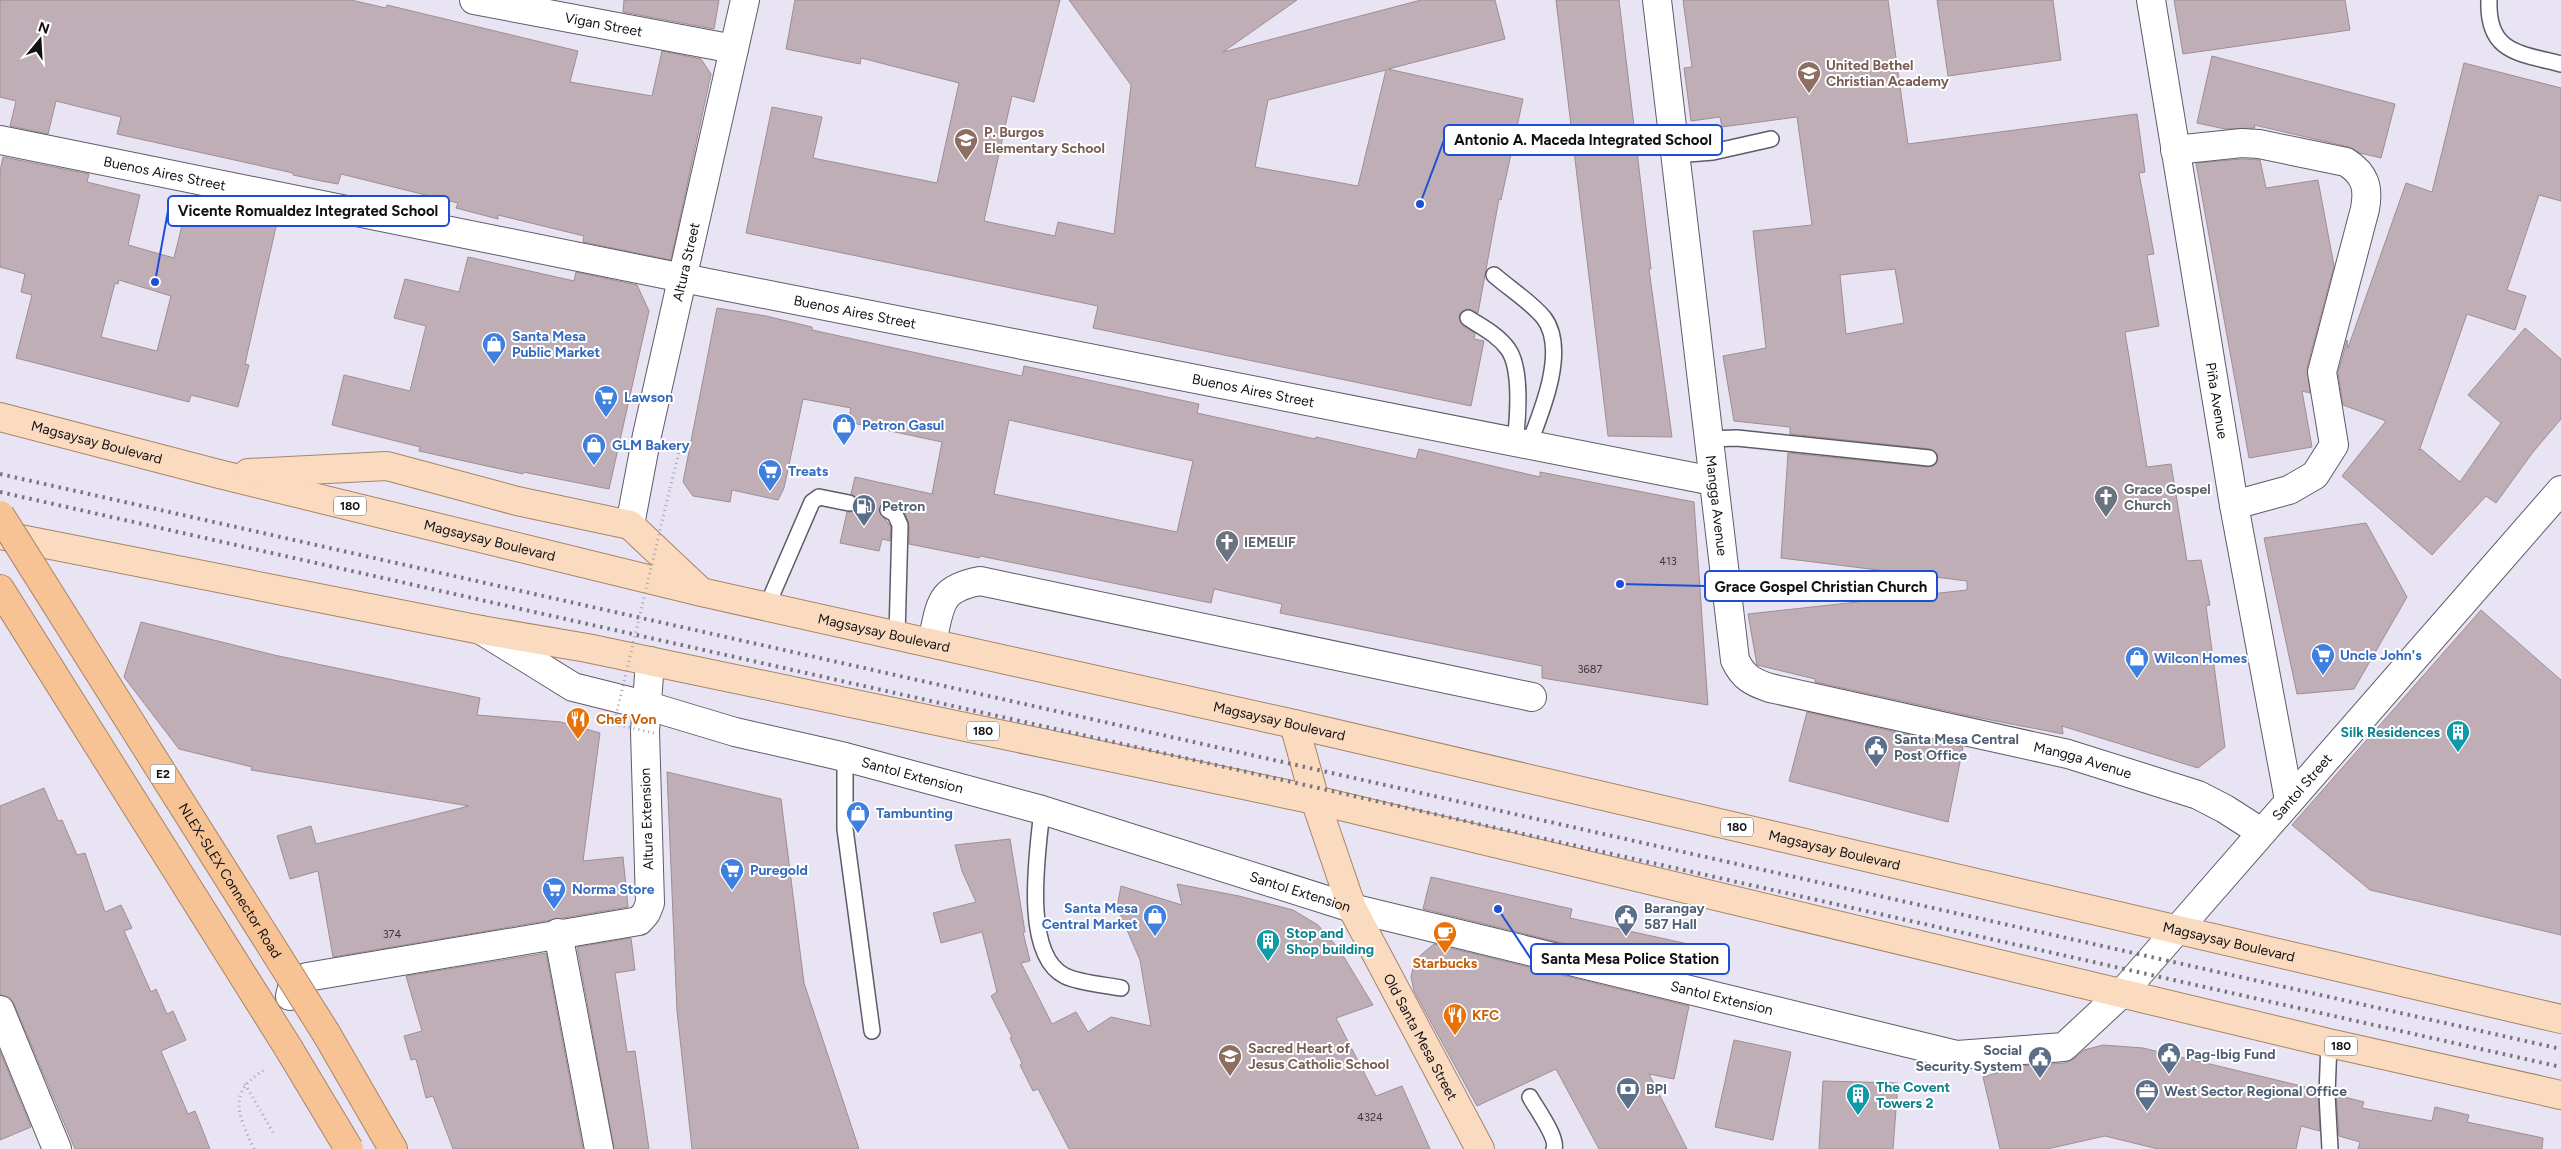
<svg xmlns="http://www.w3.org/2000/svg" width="2561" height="1149" viewBox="0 0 2561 1149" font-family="Figtree,sans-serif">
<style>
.building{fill:#bfaeb5;stroke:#9e8e94;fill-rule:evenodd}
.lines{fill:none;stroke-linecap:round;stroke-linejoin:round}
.lane-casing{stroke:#5f5b68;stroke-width:18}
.street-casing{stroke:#5f5b68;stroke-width:30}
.secondary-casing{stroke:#5f5b68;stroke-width:30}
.primary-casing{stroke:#a78468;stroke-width:30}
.highway-casing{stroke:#a78468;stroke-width:30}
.path{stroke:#a6a2ae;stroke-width:3;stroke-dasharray:1 4;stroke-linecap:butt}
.lane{stroke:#fff;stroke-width:15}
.street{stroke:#fff;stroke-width:28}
.secondary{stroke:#fff;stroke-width:28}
.primary{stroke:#fadbbf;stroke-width:28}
.highway{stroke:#f7c394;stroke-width:28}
.rail{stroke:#78757f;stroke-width:4;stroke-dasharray:2.5 5;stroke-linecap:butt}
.highway-bridge-casing{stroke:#a78468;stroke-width:30;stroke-linecap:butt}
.path-bridge{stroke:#a6a2ae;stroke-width:3;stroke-dasharray:1 4;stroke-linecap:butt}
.highway-bridge{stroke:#f7c394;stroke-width:28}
.labels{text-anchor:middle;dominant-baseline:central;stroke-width:4;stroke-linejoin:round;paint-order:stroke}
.number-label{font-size:11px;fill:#3d383d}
.shield{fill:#fff;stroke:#59585b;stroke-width:1}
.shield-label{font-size:12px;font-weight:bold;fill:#121015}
.street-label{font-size:14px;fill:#121015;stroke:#fff}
.education-label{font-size:14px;font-weight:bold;fill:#785e54;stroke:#fff;text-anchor:start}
.shop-label{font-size:14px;font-weight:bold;fill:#366cbe;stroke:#fff;text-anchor:start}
.worship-label{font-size:14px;font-weight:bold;fill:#5b616d;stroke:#fff;text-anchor:start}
.service-label{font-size:14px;font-weight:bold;fill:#4e5e75;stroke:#fff;text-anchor:start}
.food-label{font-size:14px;font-weight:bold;fill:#c56008;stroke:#fff;text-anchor:start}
.culture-label{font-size:14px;font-weight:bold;fill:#0d838f;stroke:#fff;text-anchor:start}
.leader{fill:none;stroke:#1d4ed8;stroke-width:2}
.callout-dot{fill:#1d4ed8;stroke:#fff;stroke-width:2}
.callout{fill:#fff;stroke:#1d4ed8;stroke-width:2}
.callout-label{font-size:15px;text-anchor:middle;font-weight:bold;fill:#121015}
</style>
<rect width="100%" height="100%" fill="#e9e4f3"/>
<g class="building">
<path d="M0 0H351L386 8 387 5 578 51 570 82 652 96 662 51 701 59 711 74 671 260 583 242 584 236 498 215V219L456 208 458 203 341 174 338 184 321 181 293 175V173L117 134 121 117 56 101 48 134 10 126 16 101 0 97Z"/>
<path d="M624 0H719L714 29 623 12Z"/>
<path d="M795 0H1060L1034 102 1012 96 984 221 1055 236 1058 222 1114 234 1131 85 1069 0H1297L1223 52 1421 0H1495L1505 39 1388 69 1523 99 1501 200 1499 199 1478 313 1468 309 1460 313 1459 317 1463 326 1475 333 1474 339 1484 341 1471 406 1093 328 1098 306 746 233 772 107 822 117 813 158 937 183 959 83 861 58 860 64 786 49ZM1386 70 1358 186 1255 167 1268 100Z"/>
<path d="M1556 0H1619L1651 269H1649L1672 437 1608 436Z"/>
<path d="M1683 0H1888L1908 144 2137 114 2145 172 2139 173 2154 254 2147 255 2159 326 2125 332 2147 467 2171 464 2187 561 2201 560 2210 605 2206 606 2225 747 2198 768 2062 726 2063 734 1970 716 1815 682V679L1757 665 1748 614 1967 590V581L1781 558 1788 453 1928 467 1936 464 1938 455 1930 449 1790 434V427L1734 421 1723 356 1766 348 1753 231 1812 225 1797 117 1722 127 1720 117 1691 121 1684 68 1692 67ZM1895 269 1904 323 1846 334 1840 275Z"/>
<path d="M1937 0H2053L2061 60 1948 76Z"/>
<path d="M2174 0H2345L2350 30 2183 54Z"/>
<path d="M2212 56 2395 104 2381 158 2360 153 2349 147 2254 125 2255 128 2225 129 2197 123Z"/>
<path d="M2464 63 2561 88V201L2539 195 2507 290 2526 296 2515 330 2467 314 2419 451 2421 449 2460 482 2501 423 2468 395 2525 328 2561 359V419L2533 452 2496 503 2486 496 2432 555 2342 476 2386 421 2343 405 2338 373 2347 340 2348 348 2406 183 2432 192Z"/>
<path d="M3 157 89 174 87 182 140 195 128 245 174 258 189 196 278 218 245 364 249 365 238 407 191 395 189 402 16 358 32 295 21 292 25 274 0 267V171ZM119 280 171 296 157 351 101 337 115 283 118 284Z"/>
<path d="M2242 159 2260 160 2266 188 2318 180 2334 266 2307 368 2310 393 2302 391 2312 447 2249 458 2196 163Z"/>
<path d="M468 257 574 281 576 272 637 285 649 311 609 489 523 472V474L419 451 420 447 332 425 344 375 410 391 426 326 394 318 405 279 459 292Z"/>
<path d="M717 308 766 316 812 327V330L1022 376 1024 366 1199 404 1197 413 1315 439 1316 437 1416 459 1419 449 1540 477V472L1694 502 1708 705 1542 678V666L1280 613 1282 604 1214 589 1211 603 980 556 979 558 909 544V525L904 510 888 501 883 502 879 511 891 527 890 541 882 539 879 551 840 543 847 512H852L858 505V500L851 494 855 477 932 494 942 442 848 422 851 408 803 399 784 488 778 500 732 490 730 502 693 496 683 482ZM1009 420 1193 461 1177 532 994 494Z"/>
<path d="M2366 523 2407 597 2354 689 2297 694 2264 538Z"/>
<path d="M2481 610 2561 680V935L2370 890 2292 825Z"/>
<path d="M141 622 274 655 480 698 477 715 561 722 600 733 583 861 623 857 628 907 333 957 318 871 290 879 277 836 311 826 316 844 469 806 251 770 252 767 179 749 124 677Z"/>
<path d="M1807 712 1963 747 1948 822 1789 781Z"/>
<path d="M667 772 781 799 804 983 859 1149H692L677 1011Z"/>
<path d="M44 788 58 821 62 820 77 855 85 853 105 912 121 905 132 928 124 931 151 992 156 989 167 1014 173 1011 186 1040 161 1051 188 1114 195 1111 210 1149H75L14 1004 9 997 0 995V806Z"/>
<path d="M1010 839 1025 932H1023L1030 961 1021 963 1052 1024 1076 1012 1088 1032 1111 1017 1151 1026 1140 960 1117 907 1121 886 1182 905 1177 884 1239 896 1293 910 1318 925 1339 949 1373 1005 1336 1018 1376 1096 1402 1086 1430 1149H1069L1038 1089 1033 1091 1020 1065 1022 1063 1010 1038 1012 1037 991 996 997 992 982 932 941 943 933 913 976 902 962 871 955 845Z"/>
<path d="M1431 877 1572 909 1570 918 1688 944 1681 972 1423 909Z"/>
<path d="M631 938 635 970 615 973 627 1052 635 1051 649 1149H614L577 947Z"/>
<path d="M1434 944 1689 1006 1674 1079 1649 1074 1687 1149H1599L1556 1069 1477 1106 1414 991 1411 977 1415 960Z"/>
<path d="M546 953 583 1149H453L433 1096 426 1098 416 1059 411 1060 404 1036 422 1031 406 976Z"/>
<path d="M1734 1040 1791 1052 1773 1140 1715 1127Z"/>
<path d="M2103 1045 2143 1048 2318 1090 2320 1131 2301 1126 2296 1149H2158L2105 1136 2047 1149H2000L1983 1077 2019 1066 2065 1063 2075 1058 2084 1050Z"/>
<path d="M0 1051 31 1127 0 1140Z"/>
<path d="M1823 1081 1898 1083 1893 1149H1819Z"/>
<path d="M2336 1095 2364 1102 2362 1108 2432 1121 2435 1107 2469 1115 2467 1122 2543 1138 2542 1149H2358L2360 1142 2339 1136Z"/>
</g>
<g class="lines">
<g class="lane-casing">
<g id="lane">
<path d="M2489 0C2487 53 2519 53 2561 64"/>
<path d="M1675 155 1713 152 1771 139"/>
<path d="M1494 275C1510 289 1531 302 1544 318 1568 350 1541 413 1529 444"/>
<path d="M1468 318C1482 327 1498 335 1508 349 1522 368 1518 419 1515 441"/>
<path d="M1708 439 1737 438 1929 458"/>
<path d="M888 510 895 514 900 525 897 635"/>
<path d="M767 606 812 502 819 497 849 503"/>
<path d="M845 757V829L872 1031"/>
<path d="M1042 810C1038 850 1021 954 1065 976 1079 983 1106 985 1121 988"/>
<path d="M2329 1043 2327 1094 2330 1149"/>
<path d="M1530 1097C1536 1108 1558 1138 1554 1149"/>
</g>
</g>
<g class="street-casing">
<g id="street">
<path id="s1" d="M474 0 734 49"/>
<path id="s2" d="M1657 0 1735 660C1743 677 1752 682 1770 688L2068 754 2198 795 2225 809 2261 832"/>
<path id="s3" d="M0 140 683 278 1713 481"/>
<path d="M2175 150 2242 143 2259 144 2346 162C2365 174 2369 187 2365 209L2322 372 2334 445 2315 475 2289 490 2234 505"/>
<path d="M932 642C941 604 938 589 980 581L1532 697"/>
<path d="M558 933 599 1149"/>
<path d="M290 996 293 984 307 977 639 921 646 913 650 903 645 731 650 661"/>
<path d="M0 1010 57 1149"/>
</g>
</g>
<g class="secondary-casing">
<g id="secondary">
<path id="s4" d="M2151 0 2234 505 2289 800"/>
<path id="s5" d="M630 525 647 435 745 0"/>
<path id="s6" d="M481 630 573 687 645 705 735 732 845 757 1042 810 1352 908 1957 1055 2064 1047 2122 993 2561 490"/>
</g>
</g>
<g class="primary-casing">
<g id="primary">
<path id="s7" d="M0 417 219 474 701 592 1294 724 2561 1019"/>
<path d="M248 473 387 466 517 501 630 525 700 591"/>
<path d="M0 535 481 630 587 648 1315 800 2329 1043 2561 1095"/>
<path id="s8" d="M1294 724 1315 800 1352 908 1480 1149"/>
</g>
</g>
<g class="highway-casing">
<g id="highway">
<path d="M0 589 289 1049"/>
<path d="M326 1033 393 1149"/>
</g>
</g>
<g class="path">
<path d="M670 488 681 445 674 443"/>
<path d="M245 1084 275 1136"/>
<path d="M254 1149C238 1114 226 1092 266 1069"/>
</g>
<use href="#lane" class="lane"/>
<use href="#street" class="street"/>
<use href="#secondary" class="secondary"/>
<use href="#primary" class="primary"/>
<use href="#highway" class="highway"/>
<g class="rail">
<path d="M0 474 2561 1049"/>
<path d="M0 492 2561 1067"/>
</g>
<g class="highway-bridge-casing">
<g id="highway-bridge">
<path id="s9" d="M0 515 326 1033"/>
<path d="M289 1049 349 1149"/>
</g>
</g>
<path class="path-bridge" d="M654 733 614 724 670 488"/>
<use href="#highway-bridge" class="highway-bridge"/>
</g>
<defs>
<g id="school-pin" transform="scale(1.25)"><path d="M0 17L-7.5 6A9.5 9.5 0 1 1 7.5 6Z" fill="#8d6e63" stroke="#fff"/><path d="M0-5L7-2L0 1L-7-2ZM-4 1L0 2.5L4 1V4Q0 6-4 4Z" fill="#fff"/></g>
<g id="shop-pin" transform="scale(1.25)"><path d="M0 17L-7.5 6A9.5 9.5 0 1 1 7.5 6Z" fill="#3f7fe0" stroke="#fff"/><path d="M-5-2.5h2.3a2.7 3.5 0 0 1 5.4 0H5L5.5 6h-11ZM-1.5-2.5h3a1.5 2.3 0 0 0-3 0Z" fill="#fff"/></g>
<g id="supermarket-pin" transform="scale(1.25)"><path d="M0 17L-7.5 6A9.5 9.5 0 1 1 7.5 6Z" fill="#3f7fe0" stroke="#fff"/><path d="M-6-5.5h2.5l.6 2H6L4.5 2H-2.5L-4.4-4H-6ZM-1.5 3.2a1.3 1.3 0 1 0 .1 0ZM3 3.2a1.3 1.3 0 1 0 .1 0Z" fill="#fff"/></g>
<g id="church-pin" transform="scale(1.25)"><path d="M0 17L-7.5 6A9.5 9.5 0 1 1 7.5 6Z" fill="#6b7280" stroke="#fff"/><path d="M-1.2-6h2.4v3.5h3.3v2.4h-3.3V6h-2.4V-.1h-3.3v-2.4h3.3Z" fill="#fff"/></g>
<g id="fuel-pin" transform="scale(1.25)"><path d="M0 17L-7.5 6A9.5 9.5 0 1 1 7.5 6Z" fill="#5c6f8a" stroke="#fff"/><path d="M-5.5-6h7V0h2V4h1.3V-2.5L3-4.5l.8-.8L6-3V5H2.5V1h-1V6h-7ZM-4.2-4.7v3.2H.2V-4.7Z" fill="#fff"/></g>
<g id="restaurant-pin" transform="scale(1.25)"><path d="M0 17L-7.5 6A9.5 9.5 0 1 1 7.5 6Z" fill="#e8710a" stroke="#fff"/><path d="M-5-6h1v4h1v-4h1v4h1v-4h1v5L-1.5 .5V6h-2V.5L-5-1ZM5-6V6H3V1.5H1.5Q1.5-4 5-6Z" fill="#fff"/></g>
<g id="building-pin" transform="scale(1.25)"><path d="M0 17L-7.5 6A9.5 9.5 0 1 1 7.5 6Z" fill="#0f9aa8" stroke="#fff"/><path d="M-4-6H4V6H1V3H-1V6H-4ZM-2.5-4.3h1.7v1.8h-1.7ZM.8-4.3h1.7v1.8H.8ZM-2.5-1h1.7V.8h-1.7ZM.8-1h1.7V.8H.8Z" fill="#fff"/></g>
<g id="civic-pin" transform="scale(1.25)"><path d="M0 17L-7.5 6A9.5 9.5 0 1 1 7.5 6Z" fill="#5c6f8a" stroke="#fff"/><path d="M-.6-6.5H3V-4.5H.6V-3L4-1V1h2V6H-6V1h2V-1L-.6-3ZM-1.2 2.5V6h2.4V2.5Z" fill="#fff"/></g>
<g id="cafe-pin" transform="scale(1.25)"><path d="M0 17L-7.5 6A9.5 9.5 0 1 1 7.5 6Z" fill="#e8710a" stroke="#fff"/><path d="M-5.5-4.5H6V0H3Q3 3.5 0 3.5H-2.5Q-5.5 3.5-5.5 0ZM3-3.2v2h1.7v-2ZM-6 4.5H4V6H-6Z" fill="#fff"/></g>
<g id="bank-pin" transform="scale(1.25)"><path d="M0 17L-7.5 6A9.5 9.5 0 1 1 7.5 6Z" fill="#5c6f8a" stroke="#fff"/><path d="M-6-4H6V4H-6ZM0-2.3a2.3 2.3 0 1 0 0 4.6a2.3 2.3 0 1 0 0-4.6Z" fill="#fff"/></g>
<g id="office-pin" transform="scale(1.25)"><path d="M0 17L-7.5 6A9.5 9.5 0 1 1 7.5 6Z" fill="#5c6f8a" stroke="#fff"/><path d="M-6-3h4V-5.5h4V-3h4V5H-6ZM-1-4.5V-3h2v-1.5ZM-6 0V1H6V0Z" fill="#fff"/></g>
</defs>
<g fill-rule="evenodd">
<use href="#school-pin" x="1809" y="73"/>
<use href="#school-pin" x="966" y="140"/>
<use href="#shop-pin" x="494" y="344"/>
<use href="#supermarket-pin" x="606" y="397"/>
<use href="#shop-pin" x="844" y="425"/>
<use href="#shop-pin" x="594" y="445"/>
<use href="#supermarket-pin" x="770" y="471"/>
<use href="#church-pin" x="2106" y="497"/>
<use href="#fuel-pin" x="864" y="506"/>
<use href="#church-pin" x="1227" y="542"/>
<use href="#supermarket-pin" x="2323" y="655"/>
<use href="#shop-pin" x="2137" y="658"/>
<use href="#restaurant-pin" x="578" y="719"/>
<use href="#building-pin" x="2458" y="732"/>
<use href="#civic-pin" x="1876" y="747"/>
<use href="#shop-pin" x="858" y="813"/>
<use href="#supermarket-pin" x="732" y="870"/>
<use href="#supermarket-pin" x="554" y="889"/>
<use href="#shop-pin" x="1155" y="916"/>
<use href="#civic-pin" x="1626" y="916"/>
<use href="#cafe-pin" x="1445" y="933"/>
<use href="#building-pin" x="1268" y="941"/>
<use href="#restaurant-pin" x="1455" y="1015"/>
<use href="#civic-pin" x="2169" y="1054"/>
<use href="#school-pin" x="1230" y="1056"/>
<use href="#civic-pin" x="2040" y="1058"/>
<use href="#bank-pin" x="1628" y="1089"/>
<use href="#office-pin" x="2147" y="1091"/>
<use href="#building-pin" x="1858" y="1095"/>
</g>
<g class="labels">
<g class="number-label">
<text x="1668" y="561">413</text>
<text x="1590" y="669">3687</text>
<text x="392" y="934">374</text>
<text x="1370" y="1117">4324</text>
</g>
<g class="shield">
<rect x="334" y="496.5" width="32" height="19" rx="4"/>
<rect x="967" y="721.5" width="32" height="19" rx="4"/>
<rect x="150.5" y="764.5" width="25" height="19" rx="4"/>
<rect x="1721" y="817.5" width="32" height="19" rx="4"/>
<rect x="2325" y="1036.5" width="32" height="19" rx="4"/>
</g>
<g class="shield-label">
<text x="350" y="506">180</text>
<text x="983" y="731">180</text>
<text x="163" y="774">E2</text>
<text x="1737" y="827">180</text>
<text x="2341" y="1046">180</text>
</g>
<g class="street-label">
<text stroke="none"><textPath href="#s1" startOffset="132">Vigan Street</textPath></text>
<text stroke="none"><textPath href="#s3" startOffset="168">Buenos Aires Street</textPath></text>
<text stroke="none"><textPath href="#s5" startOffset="269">Altura Street</textPath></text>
<text stroke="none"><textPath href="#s3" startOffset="872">Buenos Aires Street</textPath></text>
<text stroke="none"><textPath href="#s3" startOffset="1278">Buenos Aires Street</textPath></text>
<text stroke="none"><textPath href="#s4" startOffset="406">Piña Avenue</textPath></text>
<text stroke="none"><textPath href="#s7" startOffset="100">Magsaysay Boulevard</textPath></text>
<text stroke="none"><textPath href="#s2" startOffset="509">Mangga Avenue</textPath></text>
<text stroke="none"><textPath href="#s7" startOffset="505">Magsaysay Boulevard</textPath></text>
<text stroke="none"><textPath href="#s7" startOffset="910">Magsaysay Boulevard</textPath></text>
<text stroke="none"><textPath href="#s7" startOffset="1315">Magsaysay Boulevard</textPath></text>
<text stroke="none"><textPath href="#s2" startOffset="1032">Mangga Avenue</textPath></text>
<text stroke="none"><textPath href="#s6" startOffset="459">Santol Extension</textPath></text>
<text stroke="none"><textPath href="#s6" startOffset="2001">Santol Street</textPath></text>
<text transform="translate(647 819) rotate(-92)">Altura Extension</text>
<text stroke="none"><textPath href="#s7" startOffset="1885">Magsaysay Boulevard</textPath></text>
<text stroke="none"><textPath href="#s9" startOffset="432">NLEX-SLEX Connector Road</textPath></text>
<text stroke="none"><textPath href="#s6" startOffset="864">Santol Extension</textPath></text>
<text stroke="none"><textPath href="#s7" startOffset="2290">Magsaysay Boulevard</textPath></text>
<text stroke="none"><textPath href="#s6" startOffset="1299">Santol Extension</textPath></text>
<text stroke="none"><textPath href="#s8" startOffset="339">Old Santa Mesa Street</textPath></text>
</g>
<g class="education-label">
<text x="1826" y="65">United Bethel<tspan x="1826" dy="16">Christian Academy</tspan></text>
<text x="984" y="132">P. Burgos<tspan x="984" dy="16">Elementary School</tspan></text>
<text x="1248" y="1048">Sacred Heart of<tspan x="1248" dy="16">Jesus Catholic School</tspan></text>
</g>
<g class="shop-label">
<text x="512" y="336">Santa Mesa<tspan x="512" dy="16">Public Market</tspan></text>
<text x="624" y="397">Lawson</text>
<text x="862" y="425">Petron Gasul</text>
<text x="612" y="445">GLM Bakery</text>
<text x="788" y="471">Treats</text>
<text x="2340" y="655">Uncle John's</text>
<text x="2154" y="658">Wilcon Homes</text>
<text x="876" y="813">Tambunting</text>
<text x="750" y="870">Puregold</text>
<text x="572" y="889">Norma Store</text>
<text x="1138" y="908" text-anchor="end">Santa Mesa<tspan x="1138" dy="16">Central Market</tspan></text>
</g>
<g class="worship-label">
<text x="2124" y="489">Grace Gospel<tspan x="2124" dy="16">Church</tspan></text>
<text x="1244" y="542">IEMELIF</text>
</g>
<g class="service-label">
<text x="882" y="506">Petron</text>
<text x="1894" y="739">Santa Mesa Central<tspan x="1894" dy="16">Post Office</tspan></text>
<text x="1644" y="908">Barangay<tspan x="1644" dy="16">587 Hall</tspan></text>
<text x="2022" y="1050" text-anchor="end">Social<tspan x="2022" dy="16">Security System</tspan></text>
<text x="2186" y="1054">Pag-Ibig Fund</text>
<text x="1646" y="1089">BPI</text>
<text x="2164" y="1091">West Sector Regional Office</text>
</g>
<g class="food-label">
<text x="596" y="719">Chef Von</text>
<text x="1445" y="963" text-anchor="middle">Starbucks</text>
<text x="1472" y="1015">KFC</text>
</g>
<g class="culture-label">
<text x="2440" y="732" text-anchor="end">Silk Residences</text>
<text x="1286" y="933">Stop and<tspan x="1286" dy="16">Shop building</tspan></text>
<text x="1876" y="1087">The Covent<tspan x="1876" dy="16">Towers 2</tspan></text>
</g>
</g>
<path class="leader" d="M1420 204L1444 140M155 282L168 211M1620 584L1705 586M1498 909L1531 959"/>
<g class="callout-dot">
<circle cx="1420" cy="204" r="5"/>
<circle cx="155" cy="282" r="5"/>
<circle cx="1620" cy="584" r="5"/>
<circle cx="1498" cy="909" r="5"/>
</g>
<g class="callout">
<rect x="1444" y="125" width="278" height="30" rx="5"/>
<rect x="168" y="196" width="281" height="30" rx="5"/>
<rect x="1705" y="571" width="232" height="30" rx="5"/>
<rect x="1531" y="944" width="198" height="30" rx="5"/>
</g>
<g class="callout-label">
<text x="1583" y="145">Antonio A. Maceda Integrated School</text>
<text x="308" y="216">Vicente Romualdez Integrated School</text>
<text x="1821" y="592">Grace Gospel Christian Church</text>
<text x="1630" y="964">Santa Mesa Police Station</text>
</g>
<g transform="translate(40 40) rotate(18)" stroke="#ffffff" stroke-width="4" paint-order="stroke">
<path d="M0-4L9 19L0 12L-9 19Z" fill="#121015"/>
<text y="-8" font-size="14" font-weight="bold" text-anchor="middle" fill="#121015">N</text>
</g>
</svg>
